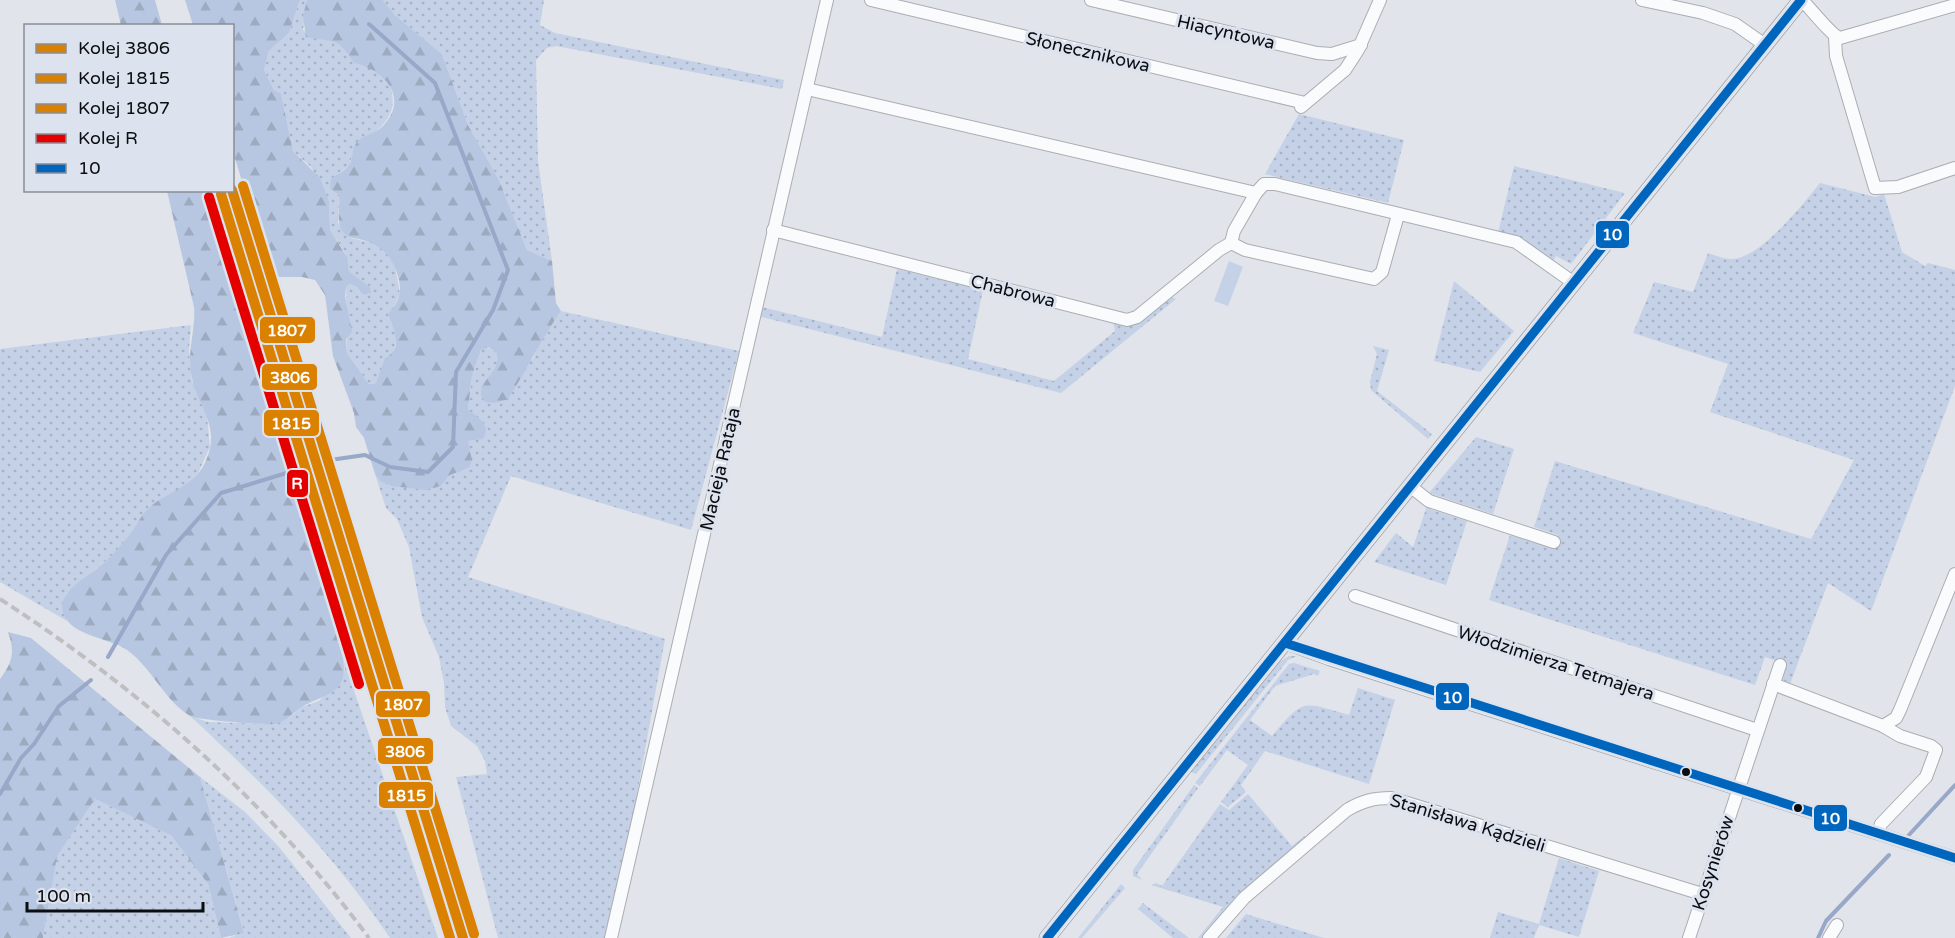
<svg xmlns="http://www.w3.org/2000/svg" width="1955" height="938" viewBox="0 0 1955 938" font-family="'Varela Round',sans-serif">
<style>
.green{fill:url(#green-dots)}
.forest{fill:url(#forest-firs)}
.pitch{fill:#c4d1e7}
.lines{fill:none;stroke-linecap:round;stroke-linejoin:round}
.stream{stroke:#98a8c8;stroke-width:4}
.minor-casing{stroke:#abadb1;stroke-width:14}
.tertiary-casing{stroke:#abadb1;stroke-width:17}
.minor{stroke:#fafbfc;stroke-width:12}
.tertiary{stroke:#fafbfc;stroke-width:15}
.rail{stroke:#bebfc1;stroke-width:4;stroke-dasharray:9 4.5;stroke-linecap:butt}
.bus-1-casing{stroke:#dde3ee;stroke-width:14}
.bus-1{stroke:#0065bd;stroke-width:9}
.rail-1-casing{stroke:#dde3ee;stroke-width:15}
.rail-2-casing{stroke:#dde3ee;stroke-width:15}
.rail-3-casing{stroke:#dde3ee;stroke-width:15}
.rail-4-casing{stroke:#dde3ee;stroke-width:15}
.rail-1{stroke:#da8102;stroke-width:10}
.rail-2{stroke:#da8102;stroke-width:10}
.rail-3{stroke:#da8102;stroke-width:10}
.rail-4{stroke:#e50000;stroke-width:10}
.bus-dot{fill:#0b0d10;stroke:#dde3ee;stroke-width:2}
.labels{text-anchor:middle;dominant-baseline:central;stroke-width:6;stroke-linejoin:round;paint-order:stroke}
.street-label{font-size:18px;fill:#0b0d10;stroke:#dde3ee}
.line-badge{stroke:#dde3ee;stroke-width:2}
.badge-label{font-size:16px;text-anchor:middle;font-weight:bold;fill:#fff}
</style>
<defs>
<pattern id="green-dots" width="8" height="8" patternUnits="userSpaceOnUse" patternTransform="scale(1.5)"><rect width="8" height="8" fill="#c4d1e7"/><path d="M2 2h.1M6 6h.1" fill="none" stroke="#a7b2c5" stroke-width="1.8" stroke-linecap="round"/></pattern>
<pattern id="forest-firs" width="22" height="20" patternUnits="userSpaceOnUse" patternTransform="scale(1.5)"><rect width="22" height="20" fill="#b8c7e1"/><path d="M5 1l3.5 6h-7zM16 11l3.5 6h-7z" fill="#9daac0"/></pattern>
</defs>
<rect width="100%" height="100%" fill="#e1e4ea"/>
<g class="green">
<path d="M300 0H307L303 30C319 43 331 35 343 46 348 50 351 58 354 63 371 67 389 74 392 93 399 130 355 136 349 166L331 179V187L339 195 338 223 351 238 372 243 385 251 394 261 400 294 393 309 391 322C406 340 385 367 376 383L369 384 347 353 346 287 350 284 357 287 363 295 370 287 349 271 345 253 330 230 329 201 311 167 293 151 281 93 274 90 264 70 269 51 289 33Z"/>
<path d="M383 0H544L540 25 555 33 784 80 782 89 556 46 547 48 536 60 538 161 552 261 527 250 499 180 468 125 442 54 395 15Z"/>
<path d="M1299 114 1404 140 1388 203 1265 174Z"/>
<path d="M1514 166 1625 193 1571 264 1556 256 1553 261 1498 233Z"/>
<path d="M1820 183 1875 197 1884 194 1902 252 1925 266 1928 263 1955 270V386L1871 611 1828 583 1790 684 1783 680 1785 664 1765 657 1755 685 1489 600 1510 535 1555 548 1558 535 1534 527 1555 461 1811 539 1854 460 1710 412 1728 364 1633 333 1654 282 1693 292 1708 253C1715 255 1723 259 1731 259 1759 260 1803 204 1820 183Z"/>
<path d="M774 257 762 307 882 337 897 269 983 290 968 359 1054 381 1115 331 1113 321 1134 325 1170 297 1176 299 1061 393 758 316Z"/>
<path d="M1454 281 1514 331 1480 372 1434 361Z"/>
<path d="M561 311 739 351 691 530 511 476 468 577 665 639 632 822 605 938H498L456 777 487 774 485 761 477 746 451 726 445 707 444 683 439 657 422 617 409 547 397 519 386 508 375 474C390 492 419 486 441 486L450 475 469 468 468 441 478 439 473 415 468 409 472 376 481 350 487 347 496 352 498 358 496 369 533 359 541 339Z"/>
<path d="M191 325 189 350 192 381 207 416 210 447 198 473 186 486 149 507 118 550 66 594 62 607 67 621 0 582V349Z"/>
<path d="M1373 346 1389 350 1377 391 1432 434 1428 439 1371 390 1370 382 1377 354Z"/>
<path d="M1476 437 1514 449 1493 514 1429 493Z"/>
<path d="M1427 506 1432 510 1467 521 1446 585 1374 562 1396 533 1413 547Z"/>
<path d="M1289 656H1297L1288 660 1196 774 1189 771 1276 664Z"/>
<path d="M343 658 438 938H390C331 851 267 787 190 716L208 722 274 724 291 716 302 707 319 701 345 670Z"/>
<path d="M1294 663 1320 671 1318 676 1314 674 1275 686 1250 720 1272 736C1305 697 1302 702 1349 715L1358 688 1395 700 1369 784 1265 751 1241 785 1246 792 1228 807 1221 802 1248 765 1227 750 1200 786 1195 783 1289 664Z"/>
<path d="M200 777 245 812 279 847 351 938H229L244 932Z"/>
<path d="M1194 785 1198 788 1137 874 1142 880 1133 876V870Z"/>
<path d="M1248 794 1292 846 1304 836 1307 839 1205 938H1198L1223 907 1151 885 1156 883 1162 886 1220 804 1229 810Z"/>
<path d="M95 799 171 834 208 884 221 938H43L56 856Z"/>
<path d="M1559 858 1599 871 1579 937 1539 925 1534 938H1490L1498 912 1539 924Z"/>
<path d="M1121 884 1125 888 1082 938H1078Z"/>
<path d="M1143 903 1189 938H1173L1138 909Z"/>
<path d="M1246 914 1324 938H1226Z"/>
</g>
<g class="forest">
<path d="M115 0H155L162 25H121Z"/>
<path d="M185 0H300L289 33 269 51 264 70 274 90 281 93 293 151 320 178 329 201 330 230 347 257 349 271 370 287 371 293 363 295 357 287 350 284 346 287 345 296 352 332 346 339 347 353 369 384 376 383 385 358C404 349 394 329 388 314 398 304 402 294 399 280 394 258 382 244 359 239 352 238 348 237 343 232 336 224 340 206 339 195L330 188 331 179C336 174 346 171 349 165 354 157 351 147 359 140 366 134 377 133 383 126 410 97 384 70 354 63 336 35 335 43 306 37L303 16 307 0H383L395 15 442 54 468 125 499 180 527 250 552 261 556 303 561 311C541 339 527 370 508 399L495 403 485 402 481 396C480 377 503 371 496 352L488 347 481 350 472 376 468 409C477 418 492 423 483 439L468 441 472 460 469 468 450 475 441 486 426 490 392 486 380 481 375 474 364 438 356 427 354 413 333 356 325 295 315 280 302 277H275L269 269 233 152 232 26 193 25Z"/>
<path d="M167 191H209L343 658C349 695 325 693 302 707 293 713 286 721 275 724 266 725 196 720 190 716 164 700 152 668 127 650 109 637 64 636 62 607 62 589 89 576 101 565 114 554 124 542 134 528 139 521 144 511 151 506 175 487 202 485 210 448 216 422 196 401 192 378 186 351 196 331 194 307Z"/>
<path d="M8 632 31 638 200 777 244 933 221 938 208 884 171 835 95 799 57 856 43 938H0V679C13 662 15 652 8 632Z"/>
</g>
<path class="pitch" d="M1229 261 1243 267 1228 306 1214 301Z"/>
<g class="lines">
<g class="stream">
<path d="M330 460 365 455 390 467 428 472 453 447 456 372 493 310 508 270 435 83 369 24"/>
<path d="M108 657 166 555 221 493 303 468"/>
<path d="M0 794 21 758 34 744 59 706 91 680"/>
<path d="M1908 836 1955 785"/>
<path d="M1818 938 1826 921 1889 855"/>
</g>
<g class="minor-casing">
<g id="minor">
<path d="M871 0 1305 103"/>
<path d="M1091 0 1317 53 1332 54 1361 45"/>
<path d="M1642 0 1703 13 1735 24 1765 45"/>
<path d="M1802 0C1810 8 1832 36 1840 38L1955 5"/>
<path d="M1835 37 1836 56 1875 188 1898 187 1955 168"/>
<path d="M807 89 1256 193 1234 231 1231 243"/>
<path d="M1301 107 1345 70 1358 50 1380 0"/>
<path d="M1256 193 1264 184H1275L1516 242 1574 283"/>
<path d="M773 230 1127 320 1137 317 1219 250 1231 243 1245 250 1374 279 1382 272 1398 215"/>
<path d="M1410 486 1429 501 1554 542"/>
<path d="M1355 596 1757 730"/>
<path d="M1285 643 1329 659 1955 858"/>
<path d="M1773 684 1883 726 1900 736 1931 746 1936 750 1926 777 1881 824 1878 833"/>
<path d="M1883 726 1896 718 1900 710 1955 574"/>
<path d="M611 938 827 0"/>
<path d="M1209 938 1244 898 1347 810C1362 801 1374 798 1391 798L1702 894"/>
<path d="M1689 938 1780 665"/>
<path d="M1829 938 1837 925"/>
</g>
</g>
<g class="tertiary-casing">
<path id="tertiary" d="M1047 938 1801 0"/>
</g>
<use href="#minor" class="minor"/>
<use href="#tertiary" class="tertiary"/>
<path class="rail" d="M0 599C141 690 268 802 369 938"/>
<g class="bus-1-casing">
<g id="bus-1">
<path d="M1285 643 1955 858"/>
<path d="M1047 938 1801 0"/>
</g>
</g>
<use href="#bus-1" class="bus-1"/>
<g class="rail-1-casing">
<path id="rail-1" d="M232 190 463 938"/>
</g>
<g class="rail-2-casing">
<path id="rail-2" d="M221 194 450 938"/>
</g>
<g class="rail-3-casing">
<path id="rail-3" d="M243 186 474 934"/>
</g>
<g class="rail-4-casing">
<path id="rail-4" d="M209 197 359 684"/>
</g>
<use href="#rail-1" class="rail-1"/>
<use href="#rail-2" class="rail-2"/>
<use href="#rail-3" class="rail-3"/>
<use href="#rail-4" class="rail-4"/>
</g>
<g class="bus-dot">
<circle cx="1686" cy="772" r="5"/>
<circle cx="1798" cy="808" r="5"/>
</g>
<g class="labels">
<g class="street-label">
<text transform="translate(1226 32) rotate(13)">Hiacyntowa</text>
<text transform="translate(1088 52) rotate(13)">Słonecznikowa</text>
<text transform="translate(1013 291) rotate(14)">Chabrowa</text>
<text transform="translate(720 469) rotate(-77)">Macieja Rataja</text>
<text transform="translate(1556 663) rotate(18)">Włodzimierza Tetmajera</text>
<text transform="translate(1468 823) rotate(17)">Stanisława Kądzieli</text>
<text transform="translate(1713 863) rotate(-72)">Kosynierów</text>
</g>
</g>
<g class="line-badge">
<rect x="1595" y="220" width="35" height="29" rx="6" fill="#0065bd"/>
<rect x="259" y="316" width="57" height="28" rx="6" fill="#da8102"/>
<rect x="261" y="363" width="57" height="28" rx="6" fill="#da8102"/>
<rect x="263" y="409" width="57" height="28" rx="6" fill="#da8102"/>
<rect x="286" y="469" width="23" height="29" rx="6" fill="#e50000"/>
<rect x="1435" y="682" width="35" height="29" rx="6" fill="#0065bd"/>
<rect x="375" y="690" width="56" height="28" rx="6" fill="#da8102"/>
<rect x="377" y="737" width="57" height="28" rx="6" fill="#da8102"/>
<rect x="378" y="781" width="56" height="28" rx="6" fill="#da8102"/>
<rect x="1813" y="804" width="35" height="28" rx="6" fill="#0065bd"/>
</g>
<g class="badge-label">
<text x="1612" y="240">10</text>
<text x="287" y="336">1807</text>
<text x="290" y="383">3806</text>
<text x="291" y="429">1815</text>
<text x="297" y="489">R</text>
<text x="1452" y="703">10</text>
<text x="403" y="710">1807</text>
<text x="405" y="757">3806</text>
<text x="406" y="801">1815</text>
<text x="1830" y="824">10</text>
</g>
<rect x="24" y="24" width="210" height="168" fill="#dde3ee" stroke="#898d95" stroke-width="1.5"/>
<rect x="36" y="44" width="30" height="9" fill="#da8102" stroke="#898d95" stroke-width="1.5"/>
<text x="78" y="54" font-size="18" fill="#0b0d10">Kolej 3806</text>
<rect x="36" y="74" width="30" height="9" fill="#da8102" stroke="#898d95" stroke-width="1.5"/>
<text x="78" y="84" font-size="18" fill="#0b0d10">Kolej 1815</text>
<rect x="36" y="104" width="30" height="9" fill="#da8102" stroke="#898d95" stroke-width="1.5"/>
<text x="78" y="114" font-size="18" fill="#0b0d10">Kolej 1807</text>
<rect x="36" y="134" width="30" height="9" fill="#e50000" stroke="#898d95" stroke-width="1.5"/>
<text x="78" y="144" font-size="18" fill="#0b0d10">Kolej R</text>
<rect x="36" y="164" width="30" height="9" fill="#0065bd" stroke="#898d95" stroke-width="1.5"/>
<text x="78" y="174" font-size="18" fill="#0b0d10">10</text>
<path d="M27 902v9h176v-9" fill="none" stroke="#0b0d10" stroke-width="3"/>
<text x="36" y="902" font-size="18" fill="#0b0d10" stroke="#dde3ee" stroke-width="4.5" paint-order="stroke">100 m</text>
</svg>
